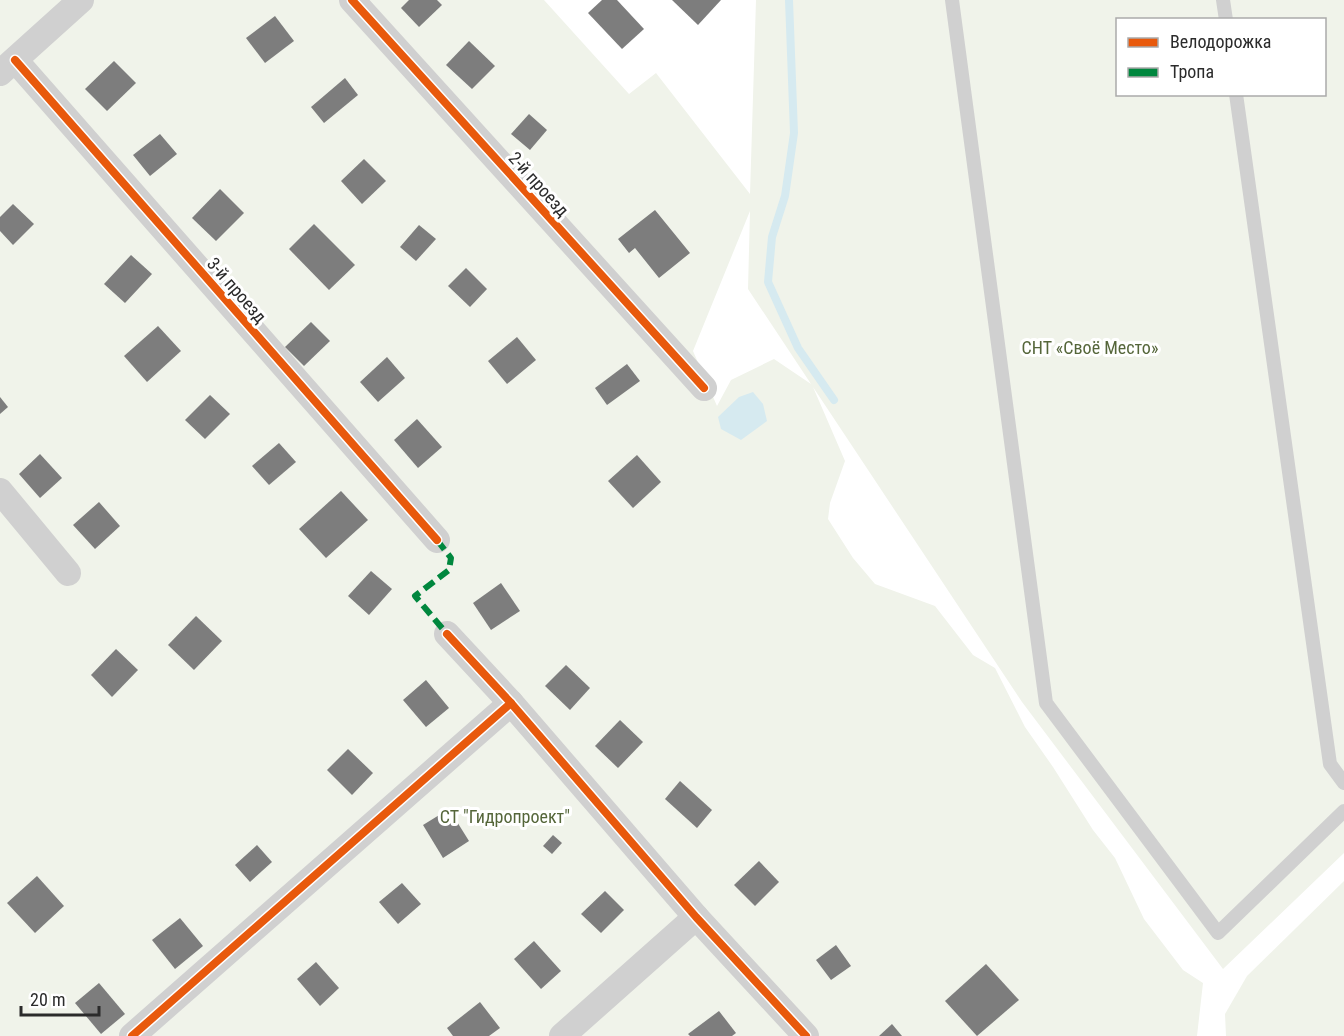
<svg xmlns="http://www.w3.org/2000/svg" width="1344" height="1036" viewBox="0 0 1344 1036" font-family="'Roboto Condensed',sans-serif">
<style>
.green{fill:#f0f3ea;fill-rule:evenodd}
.water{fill:#d6eaf0}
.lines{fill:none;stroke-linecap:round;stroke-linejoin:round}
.stream{stroke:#d6eaf0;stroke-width:8}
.building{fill:#7d7d7d}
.service{stroke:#d0d0d0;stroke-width:14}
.minor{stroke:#d0d0d0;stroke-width:26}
.quiet{stroke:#00873e;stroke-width:6;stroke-dasharray:12 6;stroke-linecap:butt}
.cycleway-casing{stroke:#fff;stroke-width:11}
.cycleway{stroke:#e8590c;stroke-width:8}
.labels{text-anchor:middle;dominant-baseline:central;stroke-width:6;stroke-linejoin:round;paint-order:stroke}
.street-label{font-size:18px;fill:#2b2b2b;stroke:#fff}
.park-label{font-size:18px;fill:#55663a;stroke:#fff}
</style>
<rect width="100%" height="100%" fill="#fff"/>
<g class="green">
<path d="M0 0H544L629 94 656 73 750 194 756 0H1344V853L1223 969 1022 702 813 387 845 461 830 503 828 519 853 558 875 584 935 606 973 655 995 668 1025 727 1053 767 1093 830 1115 858 1144 919 1183 970 1203 983 1197 1036H0ZM1118 20H1324V94H1118ZM750 211 748 289 811 384 774 359 731 380 717 406 693 351Z"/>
<path d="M1344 881V1036H1226L1225 1014 1247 976Z"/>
</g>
<path class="water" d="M753 392 763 404 767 421 741 440 721 429 718 417 739 397Z"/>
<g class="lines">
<path class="stream" d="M789 0 794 133 785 196 772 237 768 282 798 348 834 400"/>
</g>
<g class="building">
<path d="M409 0H437L442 5 419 27 401 8Z"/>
<path d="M602 0H617L644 29 622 49 588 13Z"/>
<path d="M672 0H721L698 25Z"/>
<path d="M275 16 294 41 265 63 246 38Z"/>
<path d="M469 41 495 66 472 89 446 65Z"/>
<path d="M114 61 136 83 107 111 85 89Z"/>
<path d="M345 78 358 95 324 123 311 107Z"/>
<path d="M529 114 547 130 530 150 511 134Z"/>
<path d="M160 134 177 154 150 176 133 155Z"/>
<path d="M364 159 386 181 362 204 341 181Z"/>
<path d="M220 189 244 213 216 241 192 218Z"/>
<path d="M13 204 34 224 13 245 0 231V217Z"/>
<path d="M655 210 690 253 659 278 635 248 629 253 618 239Z"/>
<path d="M314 224 355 265 329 290 289 249Z"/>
<path d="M419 225 436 239 416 261 400 247Z"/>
<path d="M131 255 152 274 125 303 104 284Z"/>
<path d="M466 268 487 289 470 307 448 286Z"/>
<path d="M311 322 330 341 304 366 285 347Z"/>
<path d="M158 326 181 351 147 382 124 356Z"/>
<path d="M517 337 536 360 507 384 488 361Z"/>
<path d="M387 357 405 378 378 402 360 382Z"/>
<path d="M627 364 640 381 607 405 595 388Z"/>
<path d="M210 395 230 414 205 439 185 420Z"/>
<path d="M0 397 8 407 0 414Z"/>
<path d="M417 419 442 447 418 468 394 440Z"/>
<path d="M279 443 296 462 269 485 252 466Z"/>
<path d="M40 454 62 478 40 498 19 474Z"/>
<path d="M637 455 661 482 633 508 608 481Z"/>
<path d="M341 491 368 520 326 558 299 529Z"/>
<path d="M99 502 120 526 95 549 73 525Z"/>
<path d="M371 571 392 589 369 615 348 596Z"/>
<path d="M501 583 520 611 491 630 473 603Z"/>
<path d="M196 616 222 641 194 670 168 645Z"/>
<path d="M116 649 138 670 112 697 91 675Z"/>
<path d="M566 665 590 688 570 710 545 686Z"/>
<path d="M426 680 449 708 426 727 403 700Z"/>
<path d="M620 720 643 742 618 768 595 746Z"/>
<path d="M348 749 373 773 352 795 327 770Z"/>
<path d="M680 781 712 810 697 828 665 799Z"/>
<path d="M449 809 469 841 443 858 423 825Z"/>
<path d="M553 835 562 843 552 854 543 846Z"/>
<path d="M257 845 272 862 250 882 235 865Z"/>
<path d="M759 861 779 882 755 906 734 885Z"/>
<path d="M37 876 64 906 35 933 7 903Z"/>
<path d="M402 883 421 904 398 924 379 902Z"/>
<path d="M605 891 624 910 601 933 581 914Z"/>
<path d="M180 918 203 946 175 969 152 940Z"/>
<path d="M534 941 561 971 541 989 514 959Z"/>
<path d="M836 945 851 966 831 980 816 960Z"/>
<path d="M316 962 339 988 320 1006 297 979Z"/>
<path d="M986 964 1019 1000 977 1036 945 1001Z"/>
<path d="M99 983 125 1014 101 1034 75 1003Z"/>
<path d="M480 1002 500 1028 489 1036H453L447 1028Z"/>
<path d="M719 1011 736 1033 732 1036H690L688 1034Z"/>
<path d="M892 1024 902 1036H879Z"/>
</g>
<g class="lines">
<g class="service">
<path d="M952 0 1046 703 1218 933 1344 811"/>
<path d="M1223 0 1226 20"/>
<path d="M1236 94 1330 764 1344 783"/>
</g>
<g class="minor">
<path d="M352 0 704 388"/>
<path d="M15 60 437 540"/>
<path d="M0 73 81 0"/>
<path d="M0 491 68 573"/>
<path d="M447 634 511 703 696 917 806 1036"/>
<path d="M132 1036 511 703"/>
<path d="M562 1036 696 917"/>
</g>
<path class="quiet" d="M437 540 451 558 449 570 415 596 447 634"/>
<g class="cycleway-casing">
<g id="cycleway">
<path d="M352 0 704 388"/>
<path d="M15 60 437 540"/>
<path d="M447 634 511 703 696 917 806 1036"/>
<path d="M132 1036 511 703"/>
</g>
</g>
<use href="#cycleway" class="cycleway"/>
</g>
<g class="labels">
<g class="street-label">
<text transform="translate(539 184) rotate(48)">2-й проезд</text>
<text transform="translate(237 290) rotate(49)">3-й проезд</text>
</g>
<g class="park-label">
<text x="1090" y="347">СНТ «Своё Место»</text>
<text x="505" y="816">СТ "Гидропроект"</text>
</g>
</g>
<rect x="1116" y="18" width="210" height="78" fill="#ffffff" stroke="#aaaaaa" stroke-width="1.5"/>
<rect x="1128" y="38" width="30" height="9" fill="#e8590c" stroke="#aaaaaa" stroke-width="1.5"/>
<text x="1170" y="48" font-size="18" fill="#2b2b2b">Велодорожка</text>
<rect x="1128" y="68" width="30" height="9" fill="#00873e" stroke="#aaaaaa" stroke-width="1.5"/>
<text x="1170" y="78" font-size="18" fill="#2b2b2b">Тропа</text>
<path d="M21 1006v9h78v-9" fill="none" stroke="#2b2b2b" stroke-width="3"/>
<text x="30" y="1006" font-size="18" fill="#2b2b2b" stroke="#ffffff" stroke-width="4.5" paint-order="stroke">20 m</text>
</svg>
